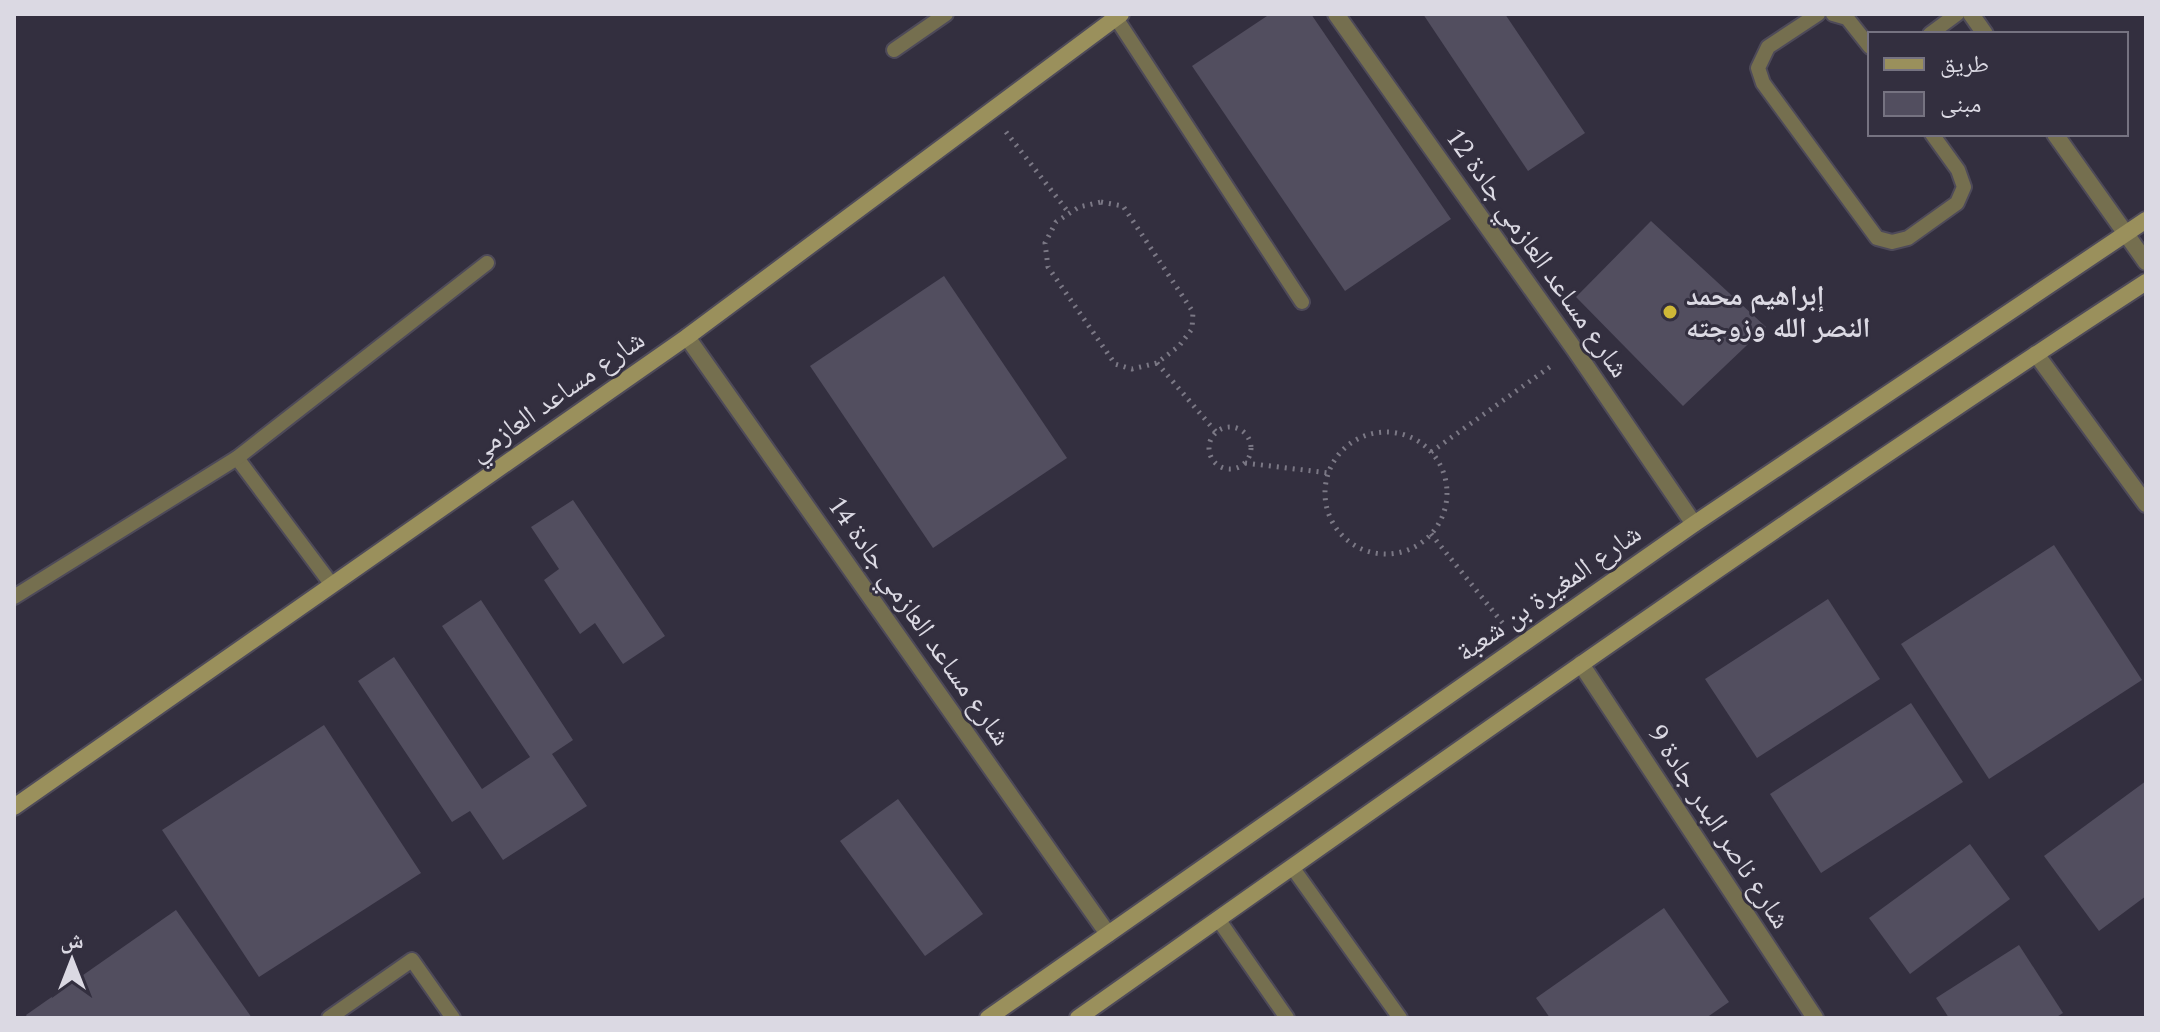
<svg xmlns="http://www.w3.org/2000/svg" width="2160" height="1032" viewBox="0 0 2160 1032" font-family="Spectral,'Noto Naskh Arabic',serif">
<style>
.building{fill:#524e5f}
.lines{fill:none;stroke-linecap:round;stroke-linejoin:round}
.lane-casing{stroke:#4e4a59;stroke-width:18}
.street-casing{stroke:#4e4a59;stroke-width:20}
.secondary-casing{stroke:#4e4a59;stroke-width:20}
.path{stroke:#7b7885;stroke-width:5;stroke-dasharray:2 6;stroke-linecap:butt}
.lane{stroke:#756f4f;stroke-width:14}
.street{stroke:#756f4f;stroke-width:16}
.secondary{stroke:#9a905c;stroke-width:16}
.poi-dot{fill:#cfb837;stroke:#332f3f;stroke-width:3}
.labels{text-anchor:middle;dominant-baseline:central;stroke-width:6;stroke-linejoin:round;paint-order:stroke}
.street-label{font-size:28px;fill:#dbd9e3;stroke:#332f3f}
.poi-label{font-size:28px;font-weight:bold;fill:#dbd9e3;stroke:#332f3f;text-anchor:start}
</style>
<rect width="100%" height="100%" fill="#332f3f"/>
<g class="building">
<path d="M1270 14H1311L1451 219 1345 291 1192 66Z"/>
<path d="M1423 14H1505L1585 133 1528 171Z"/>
<path d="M1651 221 1766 327 1683 406 1576 297Z"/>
<path d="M944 276 1067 458 933 548 810 366Z"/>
<path d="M573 500 665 636 623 664 595 623 580 634 544 580 559 569 531 527Z"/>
<path d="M2054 545 2142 680 1989 779 1901 644Z"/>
<path d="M1828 599 1880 679 1757 758 1705 679Z"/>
<path d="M481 600 573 740 552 754 587 806 503 860 470 811 452 822 358 681 394 657 482 789 530 757 442 626Z"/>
<path d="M1911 703 1963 782 1821 873 1770 794Z"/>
<path d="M324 725 421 873 259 977 162 830Z"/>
<path d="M2146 781V896L2099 931 2044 856Z"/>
<path d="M898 799 983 914 925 956 840 841Z"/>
<path d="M1970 844 2010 899 1910 974 1869 918Z"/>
<path d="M1664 908 1729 1002 1706 1018H1550L1536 998Z"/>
<path d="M176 910 252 1018H28L26 1015Z"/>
<path d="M2019 945 2063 1013 2055 1018H1949L1936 998Z"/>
</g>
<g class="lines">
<g class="lane-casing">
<g id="lane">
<path d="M1818 14 1768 47 1758 68 1763 83 1877 238 1892 242 1908 238 1957 203 1964 187 1958 170 1932 134"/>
<path d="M1833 14 1847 18 1870 47"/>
<path d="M1116 18 1302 302"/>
<path d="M1930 34 1957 14"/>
<path d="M894 50 946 14"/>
<path d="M237 458 332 585"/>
<path d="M14 597 237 458 487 263"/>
<path d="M1292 867 1400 1018"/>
<path d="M1218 919 1287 1018"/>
<path d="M329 1018 412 960 453 1018"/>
</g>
</g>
<g class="street-casing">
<g id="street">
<path d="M1336 14 1575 350 1694 524"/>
<path d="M1971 14 1985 34"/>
<path d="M2055 134 2146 262"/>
<path d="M687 337 1108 934"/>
<path d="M2036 354 2146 504"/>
<path d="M1581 664 1815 1018"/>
</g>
</g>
<g class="secondary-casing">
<g id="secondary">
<path d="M14 807 687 337 1121 14"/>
<path d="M988 1018 1694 524 2146 220"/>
<path d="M1078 1018C1431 769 1784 518 2146 282"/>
</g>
</g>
<g class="path">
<path d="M1006 132 1069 213"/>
<path d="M1101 202 1123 206 1193 312 1192 329 1179 346 1157 363 1132 369 1115 364 1048 267 1045 243 1056 222 1079 207Z"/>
<path d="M1157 363 1216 432"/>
<circle cx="1230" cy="448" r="21"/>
<circle cx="1386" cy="493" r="61"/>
<path d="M1431 452 1554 364"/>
<path d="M1245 463 1329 473"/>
<path d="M1431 534 1505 626"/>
</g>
<use href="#lane" class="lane"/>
<use href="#street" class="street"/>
<use href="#secondary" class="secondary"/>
</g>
<circle class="poi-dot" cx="1670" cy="312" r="8"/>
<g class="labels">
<g class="street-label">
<text transform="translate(1537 253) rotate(55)">شارع مساعد العازمي جادة 12</text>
<text transform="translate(557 396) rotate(-35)">شارع مساعد العازمي</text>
<text transform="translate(1549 593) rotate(-35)">شارع المغيرة بن شعبة</text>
<text transform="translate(919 621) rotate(55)">شارع مساعد العازمي جادة 14</text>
<text transform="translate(1719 827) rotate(57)">شارع ناصر البدر جادة 9</text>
</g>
<g class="poi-label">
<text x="1686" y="296">إبراهيم محمد<tspan x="1686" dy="32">النصر الله وزوجته</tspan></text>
</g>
</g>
<rect width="2160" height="1032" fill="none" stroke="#dbd9e3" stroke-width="32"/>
<rect x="1868" y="32" width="260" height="104" fill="#332f3f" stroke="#767381" stroke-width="2"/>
<rect x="1884" y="58" width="40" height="12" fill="#9a905c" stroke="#767381" stroke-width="2"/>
<text x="1940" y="72" font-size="24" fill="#dbd9e3">طريق</text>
<rect x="1884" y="92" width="40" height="24" fill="#524e5f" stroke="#767381" stroke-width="2"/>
<text x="1940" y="112" font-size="24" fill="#dbd9e3">مبنى</text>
<g transform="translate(72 960)" stroke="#332f3f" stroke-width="6" paint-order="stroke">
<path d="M0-6L14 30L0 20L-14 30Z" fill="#dbd9e3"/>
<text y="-12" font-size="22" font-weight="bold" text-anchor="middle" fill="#dbd9e3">ش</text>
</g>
</svg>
